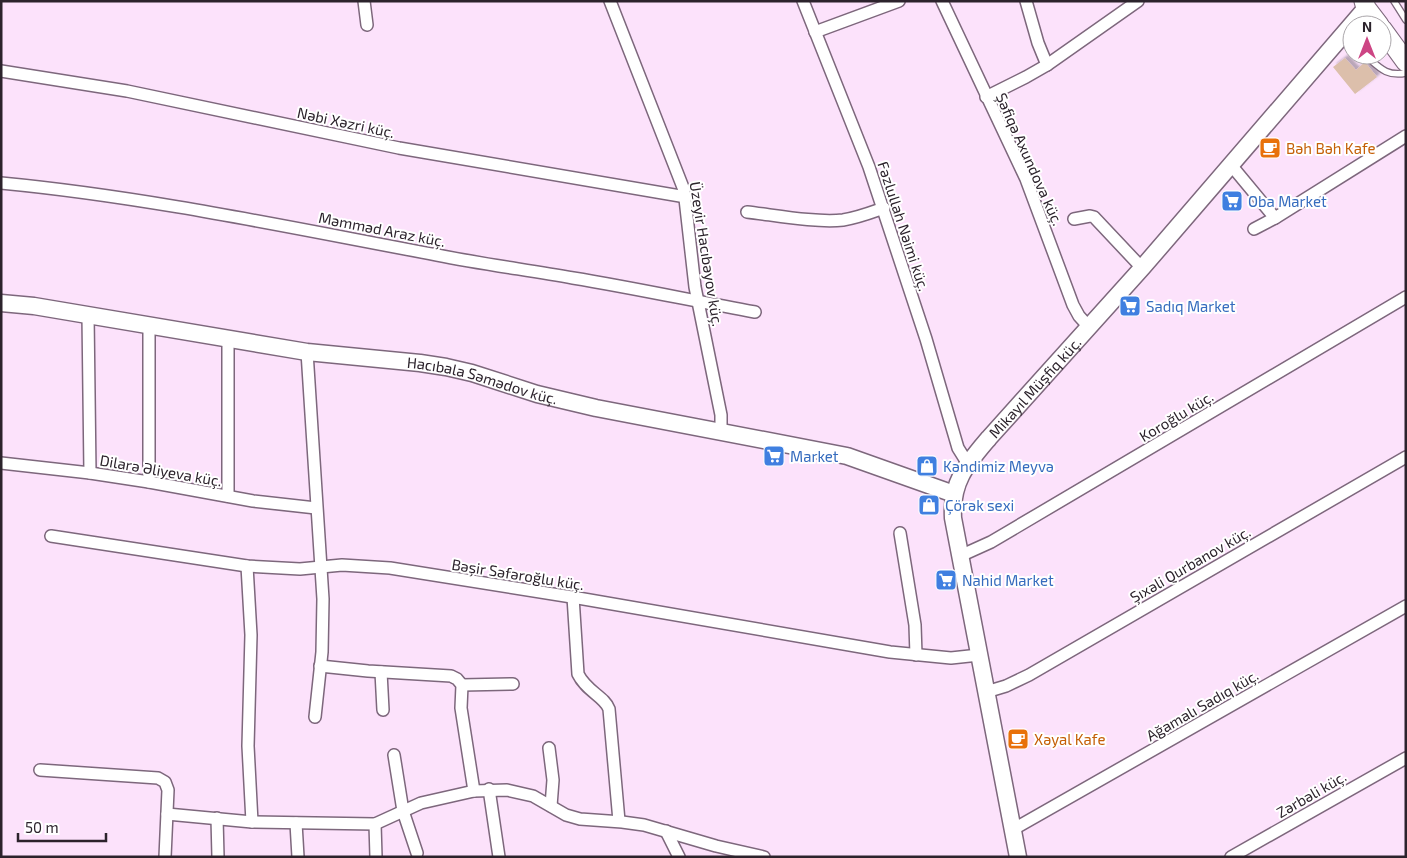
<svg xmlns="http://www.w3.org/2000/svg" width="1407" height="858" viewBox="0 0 1407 858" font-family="'Exo 2',sans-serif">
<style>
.building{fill:#dcbfab;filter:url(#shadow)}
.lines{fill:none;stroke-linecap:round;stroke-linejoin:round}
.lane-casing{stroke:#7d677c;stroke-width:8}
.street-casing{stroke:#7d677c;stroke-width:14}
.secondary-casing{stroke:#7d677c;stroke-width:19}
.primary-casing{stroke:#7d677c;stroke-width:21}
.lane{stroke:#fff;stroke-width:5.5}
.street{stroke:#fff;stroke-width:11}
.secondary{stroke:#fff;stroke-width:16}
.primary{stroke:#fff;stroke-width:19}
.labels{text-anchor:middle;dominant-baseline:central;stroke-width:4;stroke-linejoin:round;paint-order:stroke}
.street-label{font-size:15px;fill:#2c232c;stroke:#fff}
.food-label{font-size:15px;fill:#c56008;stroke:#fff;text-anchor:start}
.shop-label{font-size:15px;fill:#366cbe;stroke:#fff;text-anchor:start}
</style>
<defs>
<filter id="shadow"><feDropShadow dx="3.5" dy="-3.5" stdDeviation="1" flood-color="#0004"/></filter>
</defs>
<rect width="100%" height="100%" fill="#fce2fb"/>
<path class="building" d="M1345 58 1356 70 1365 62 1377 77 1355 94 1333 67Z"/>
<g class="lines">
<g class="lane-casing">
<g id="lane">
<path d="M1394 1 1406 20"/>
<path d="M1365 55C1379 67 1386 77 1406 73"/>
</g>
</g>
<g class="street-casing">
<g id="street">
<path d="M364 1 367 25"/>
<path d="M610 1 684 190 695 287 721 415V432"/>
<path d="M803 1 869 167 926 339 958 448 968 464"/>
<path d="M942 1 1026 179 1073 305 1079 316 1089 327"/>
<path d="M1026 1 1038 43 1047 65"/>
<path d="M815 32 899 1"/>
<path d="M1 71 127 91 399 148 686 197"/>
<path d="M986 97 1026 77 1047 65 1138 1"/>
<path d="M1231 165 1275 218 1406 136"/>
<path d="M1 183C148 197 292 228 437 255 482 264 528 270 573 278 634 288 694 301 755 312"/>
<path d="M747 212C774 215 816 223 843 220 857 218 870 213 884 208"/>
<path d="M1074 219 1090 216 1094 217 1142 268"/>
<path d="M1254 229 1275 218"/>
<path d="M88 315 90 473"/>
<path d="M149 325V482"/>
<path d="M307 352 323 599 322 652 315 717"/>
<path d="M1 463 90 473 149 482 253 501 316 508"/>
<path d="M228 496V339"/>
<path d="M900 533 915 625 916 655"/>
<path d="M51 536 247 566 300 569 342 565 390 568 578 598 890 652 951 658 979 655"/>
<path d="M960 556 991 542 1406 297"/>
<path d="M247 566 251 635 248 746 252 822"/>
<path d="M573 597 578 674C586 691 605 697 609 709L619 821"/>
<path d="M320 666 368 671 451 676 457 679 462 685 461 708 474 791"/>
<path d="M381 672 383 710"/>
<path d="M462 685 513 684"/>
<path d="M986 692 1006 686 1029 675 1406 457"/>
<path d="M549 748 553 780 551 806"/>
<path d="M394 755 403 811 417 853"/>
<path d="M40 770 158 778 165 782 168 790 165 857"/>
<path d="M489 789 499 857"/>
<path d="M167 814 252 822 375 824 421 803 474 791 507 790 533 796 566 815 580 819 622 822 644 825 716 846 764 857"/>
<path d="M217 818 218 857"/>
<path d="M296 823 298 857"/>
<path d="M375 824 376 857"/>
<path d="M1012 830 1406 606"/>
<path d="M666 831 679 857"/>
<path d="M1231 857 1406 758"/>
</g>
</g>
<g class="secondary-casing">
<g id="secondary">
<path id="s1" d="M1 303 34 306 307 352 420 363 446 367 472 373 537 394 596 408 847 456 954 494"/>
<path id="s2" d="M1018 857 953 518C951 481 967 464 989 438L1142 268 1366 8"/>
</g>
</g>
<g class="primary-casing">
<g id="primary">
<path d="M1364 1 1366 8 1379 25"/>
<path d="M1382 29 1406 62"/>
</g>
</g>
<use href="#lane" class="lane"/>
<use href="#street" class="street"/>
<use href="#secondary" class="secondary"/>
<use href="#primary" class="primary"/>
</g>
<defs>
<g id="cafe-square" transform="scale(1.125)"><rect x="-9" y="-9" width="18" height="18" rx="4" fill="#e8710a" stroke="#fff"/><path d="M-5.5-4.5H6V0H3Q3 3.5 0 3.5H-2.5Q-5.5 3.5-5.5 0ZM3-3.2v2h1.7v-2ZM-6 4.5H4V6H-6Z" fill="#fff"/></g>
<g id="supermarket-square" transform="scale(1.125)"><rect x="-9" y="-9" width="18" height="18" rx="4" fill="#3f7fe0" stroke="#fff"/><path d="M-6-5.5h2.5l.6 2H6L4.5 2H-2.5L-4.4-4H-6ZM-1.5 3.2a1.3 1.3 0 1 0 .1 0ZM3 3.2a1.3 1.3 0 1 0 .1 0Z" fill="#fff"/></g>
<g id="shop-square" transform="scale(1.125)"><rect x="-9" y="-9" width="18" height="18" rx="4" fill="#3f7fe0" stroke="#fff"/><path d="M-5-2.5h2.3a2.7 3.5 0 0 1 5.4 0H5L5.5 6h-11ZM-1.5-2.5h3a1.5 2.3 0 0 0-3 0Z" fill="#fff"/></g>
</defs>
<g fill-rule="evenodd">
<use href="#cafe-square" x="1270" y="148"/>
<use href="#supermarket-square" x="1232" y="201"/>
<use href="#supermarket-square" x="1130" y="306"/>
<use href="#supermarket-square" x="774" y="456"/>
<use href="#shop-square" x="927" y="466"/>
<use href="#shop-square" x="929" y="505"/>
<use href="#supermarket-square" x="946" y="580"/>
<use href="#cafe-square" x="1018" y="739"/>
</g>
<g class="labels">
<g class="street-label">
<text transform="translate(346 122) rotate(12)">Nəbi Xəzri küç.</text>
<text transform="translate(1030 159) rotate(66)">Şəfiqə Axundova küç.</text>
<text transform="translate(904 226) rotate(72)">Fəzlullah Nəimi küç.</text>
<text transform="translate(382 229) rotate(11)">Məmməd Araz küç.</text>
<text transform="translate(707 254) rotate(81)">Üzeyir Hacıbəyov küç.</text>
<text stroke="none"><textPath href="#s1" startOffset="488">Hacıbala Səmədov küç.</textPath></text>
<text stroke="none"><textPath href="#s2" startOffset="504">Mikayıl Müşfiq küç.</textPath></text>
<text transform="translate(1176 416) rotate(-31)">Koroğlu küç.</text>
<text transform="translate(161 470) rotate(10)">Dilarə Əliyeva küç.</text>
<text transform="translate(1190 564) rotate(-30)">Şıxəli Qurbanov küç.</text>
<text transform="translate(518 574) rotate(9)">Bəşir Səfəroğlu küç.</text>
<text transform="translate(1202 705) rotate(-30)">Ağamalı Sadıq küç.</text>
<text transform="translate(1311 794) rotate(-30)">Zərbəli küç.</text>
</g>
<g class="food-label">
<text x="1286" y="148">Bəh Bəh Kafe</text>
<text x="1034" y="739">Xəyal Kafe</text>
</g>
<g class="shop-label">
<text x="1248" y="201">Oba Market</text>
<text x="1146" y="306">Sadıq Market</text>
<text x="790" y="456">Market</text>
<text x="943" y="466">Kəndimiz Meyvə</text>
<text x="945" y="505">Çörək sexi</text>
<text x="962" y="580">Nahid Market</text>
</g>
</g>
<rect width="1407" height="858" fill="none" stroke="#2c232c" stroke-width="5"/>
<g transform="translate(1367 40)"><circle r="24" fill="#ffffff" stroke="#aba7ab"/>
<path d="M0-4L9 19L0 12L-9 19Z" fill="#cd4584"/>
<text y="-8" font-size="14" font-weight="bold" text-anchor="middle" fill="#2c232c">N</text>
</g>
<path d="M18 833v8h88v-8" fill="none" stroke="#2c232c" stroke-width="2.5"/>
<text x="25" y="833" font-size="15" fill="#2c232c" stroke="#ffffff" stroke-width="4" paint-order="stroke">50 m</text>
</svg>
